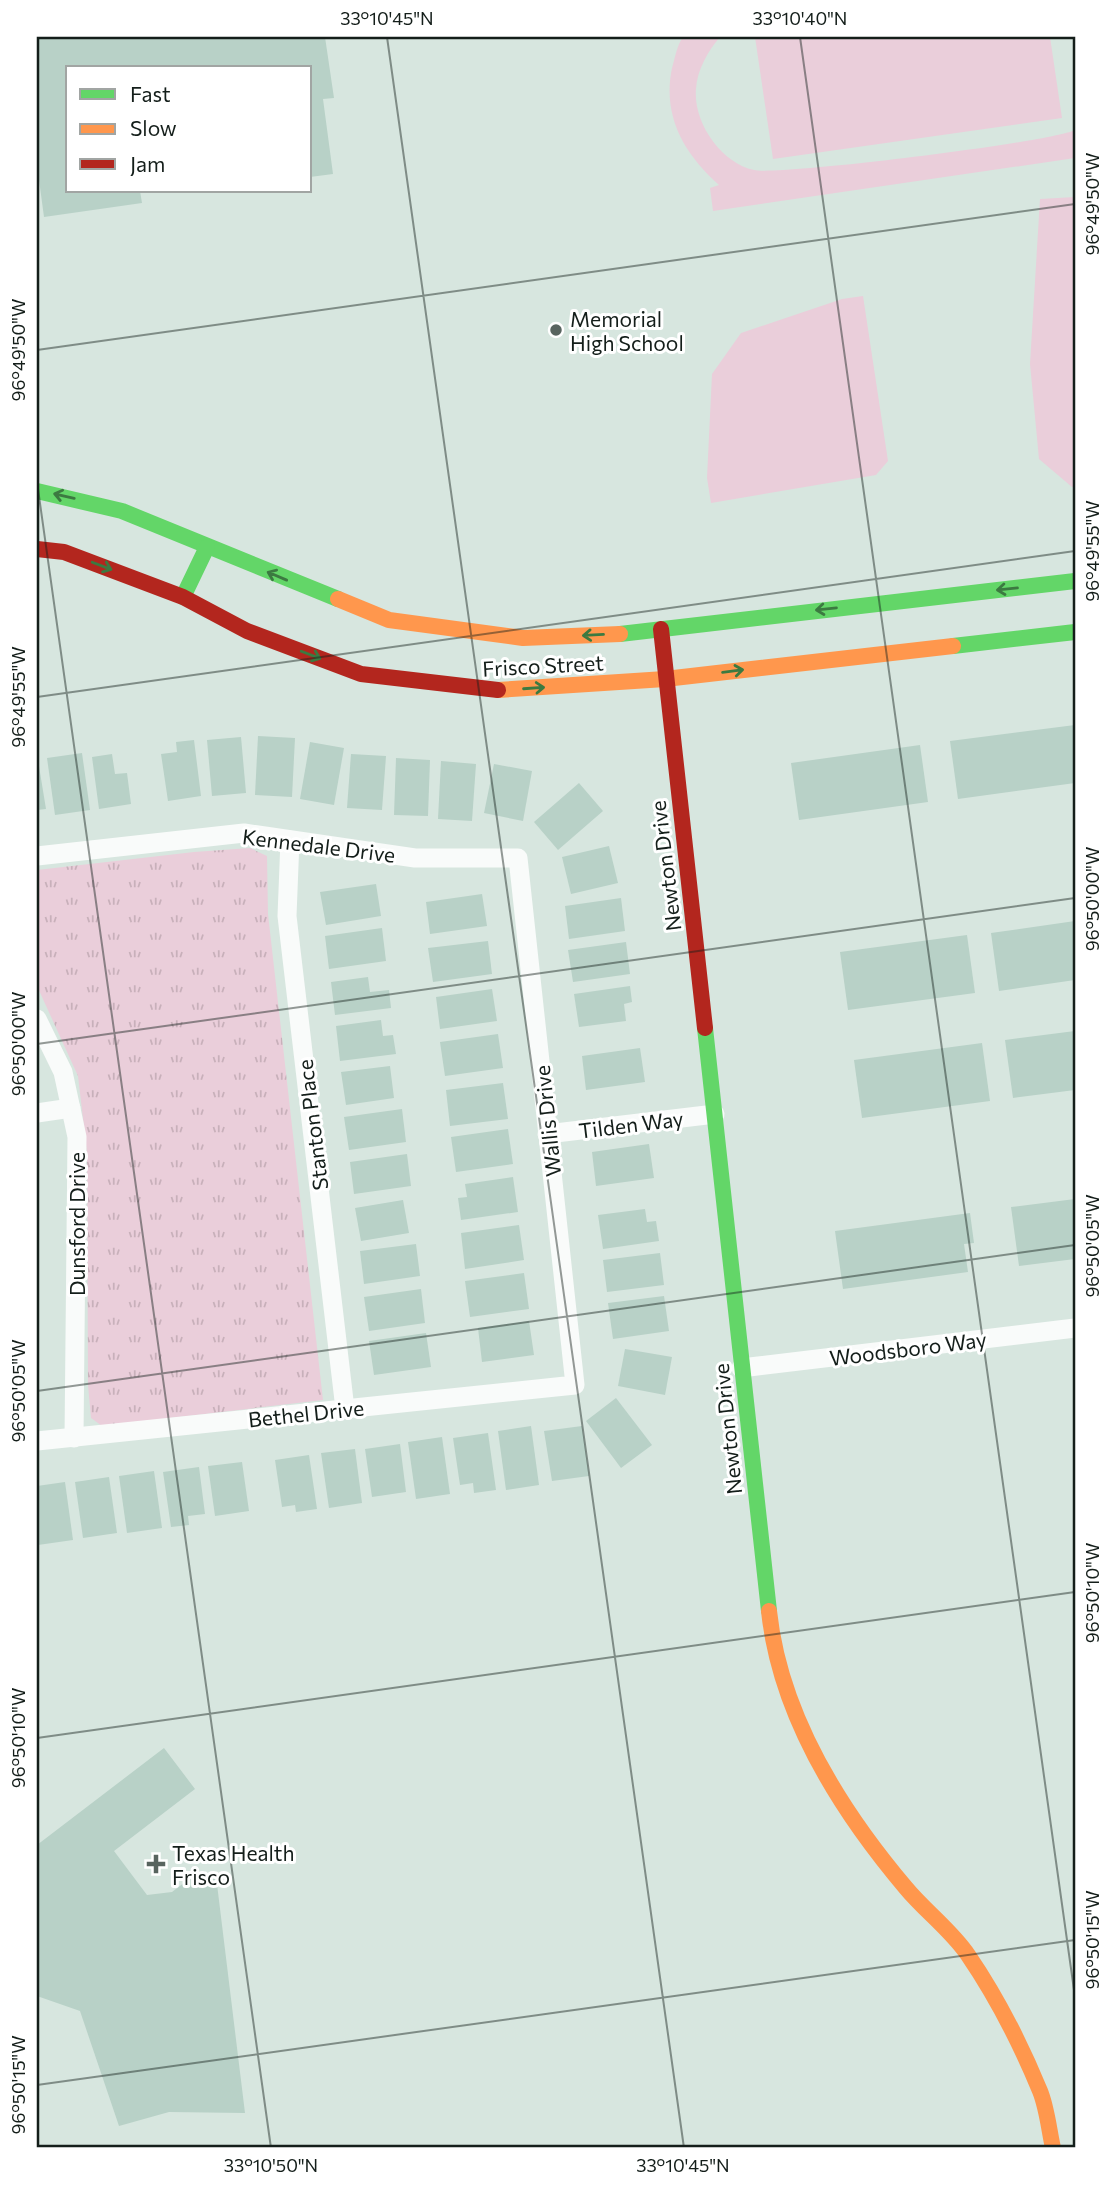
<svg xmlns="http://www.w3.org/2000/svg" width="1112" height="2185" viewBox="0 0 1112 2185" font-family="Commissioner,sans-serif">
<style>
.park{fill:url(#park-tufts)}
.pitch{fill:#eaceda}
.building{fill:#b8d1c7}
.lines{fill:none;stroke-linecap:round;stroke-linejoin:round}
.street{stroke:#f9fbfa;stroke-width:19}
.fast{stroke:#63d668;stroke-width:16}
.slow{stroke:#ff974d;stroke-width:16}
.jam{stroke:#b3261e;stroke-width:16}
.oneway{stroke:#3c7a41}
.ticks{fill:none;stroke:#141e1a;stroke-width:2;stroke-opacity:0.45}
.poi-dot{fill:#58645f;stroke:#fff;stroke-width:2.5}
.labels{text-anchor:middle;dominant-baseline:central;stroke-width:6;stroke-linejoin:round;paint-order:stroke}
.poi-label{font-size:21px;fill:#141e1a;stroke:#fff;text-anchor:start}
.street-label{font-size:21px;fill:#141e1a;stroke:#fff}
.neatline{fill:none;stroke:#141e1a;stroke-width:2.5}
.ticks-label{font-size:18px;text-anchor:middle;fill:#141e1a}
</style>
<defs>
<pattern id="park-tufts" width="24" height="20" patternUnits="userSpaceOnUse" patternTransform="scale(1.75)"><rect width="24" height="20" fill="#eaceda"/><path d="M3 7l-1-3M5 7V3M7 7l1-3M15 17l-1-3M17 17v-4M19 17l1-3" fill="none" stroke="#c8b0ba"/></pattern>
</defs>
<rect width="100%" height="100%" fill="#d7e6df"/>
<path class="park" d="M250 848 267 856 268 914 323 1400 102 1426 91 1418 88 1385 87 1153 78 1076 37 986V870L194 852Z"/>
<g class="pitch">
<path d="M683 37H720C708 51 697 70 696 89 693 122 721 163 754 170 779 176 1053 142 1075 130V158L713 211 710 188 719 185C684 154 662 116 672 68 675 58 677 45 683 37Z"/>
<path d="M755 37H1050L1062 118 773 159Z"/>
<path d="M1075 197V487H1072L1039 459 1030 364 1040 199Z"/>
<path d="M863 296 888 461 876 475 711 503 707 478 712 374 741 333 842 299Z"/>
</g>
<g class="building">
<path d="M37 37H325L334 98 323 99 333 174 310 177V68H68V191H140L142 203 44 217 37 165Z"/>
<path d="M1075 725V783L958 799 950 741Z"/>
<path d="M258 736 295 738 292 797 255 795Z"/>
<path d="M241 737 246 793 212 796 207 740Z"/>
<path d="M194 740 201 796 168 801 161 754 177 752 176 742Z"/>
<path d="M310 742 344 748 334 805 300 799Z"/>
<path d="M920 745 928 802 799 820 791 763Z"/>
<path d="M82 753 90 810 55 815 47 758Z"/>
<path d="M37 754 46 809 37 810Z"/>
<path d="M112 754 115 774 127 773 131 804 99 809 92 757Z"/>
<path d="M351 754 386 756 382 810 347 808Z"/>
<path d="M396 758 430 760 428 816 394 815Z"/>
<path d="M441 761 476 764 472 821 438 819Z"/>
<path d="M494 764 532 771 523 821 484 813Z"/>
<path d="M579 783 603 811 558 850 534 822Z"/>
<path d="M609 846 618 883 571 894 562 857Z"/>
<path d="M376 884 381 916 326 925 320 892Z"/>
<path d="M482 894 487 926 430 934 426 902Z"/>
<path d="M621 898 625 931 569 939 565 906Z"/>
<path d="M1075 921V980L999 991 991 933Z"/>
<path d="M382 928 386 961 329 969 325 936Z"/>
<path d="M967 935 975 993 848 1010 840 952Z"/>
<path d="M488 941 492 974 433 982 428 948Z"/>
<path d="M626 942 630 974 573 982 568 950Z"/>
<path d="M368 977 370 992 389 990 391 1008 335 1015 331 982Z"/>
<path d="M630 986 632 1002 624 1004 626 1021 579 1027 574 994Z"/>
<path d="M492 989 497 1021 440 1029 436 997Z"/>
<path d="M381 1020 383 1036 393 1035 396 1054 340 1061 336 1026Z"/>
<path d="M1075 1031V1090L1013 1098 1005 1040Z"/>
<path d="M498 1034 503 1068 445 1076 440 1042Z"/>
<path d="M982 1043 990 1101 862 1118 854 1060Z"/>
<path d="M640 1048 645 1082 586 1090 582 1056Z"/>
<path d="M390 1066 394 1098 346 1105 341 1072Z"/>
<path d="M503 1083 508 1119 450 1126 446 1090Z"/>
<path d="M402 1109 406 1142 349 1150 344 1117Z"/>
<path d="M508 1129 513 1164 456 1172 451 1137Z"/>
<path d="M649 1144 654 1178 596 1186 592 1152Z"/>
<path d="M407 1154 411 1186 354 1194 350 1162Z"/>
<path d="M513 1177 518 1212 461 1220 458 1198 467 1197 465 1184Z"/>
<path d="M1075 1199V1259L1019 1266 1011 1207Z"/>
<path d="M403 1200 409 1233 361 1241 355 1208Z"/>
<path d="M645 1209 647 1222 656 1221 659 1241 603 1249 598 1215Z"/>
<path d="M970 1213 974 1243 964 1244 968 1272 843 1289 835 1231Z"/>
<path d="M519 1225 524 1260 465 1269 461 1233Z"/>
<path d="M416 1244 420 1276 364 1284 360 1251Z"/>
<path d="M660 1253 664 1285 607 1292 603 1260Z"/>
<path d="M524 1273 529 1309 470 1317 465 1281Z"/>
<path d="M421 1289 425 1323 369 1331 364 1297Z"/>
<path d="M664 1296 669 1331 613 1339 608 1303Z"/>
<path d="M529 1321 534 1355 482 1362 478 1328Z"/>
<path d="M426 1333 431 1367 374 1375 369 1341Z"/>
<path d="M625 1349 672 1357 665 1395 618 1386Z"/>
<path d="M616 1398 652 1445 621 1468 586 1421Z"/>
<path d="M531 1426 539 1485 506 1490 498 1431Z"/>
<path d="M582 1426 589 1476 552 1481 544 1431Z"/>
<path d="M488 1433 496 1490 474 1493 473 1483 460 1485 453 1438Z"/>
<path d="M442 1437 450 1494 416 1499 408 1442Z"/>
<path d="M400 1444 406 1492 372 1497 365 1449Z"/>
<path d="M355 1449 362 1503 329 1508 321 1453Z"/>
<path d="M309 1455 317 1509 296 1512 295 1505 282 1507 275 1460Z"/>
<path d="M242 1462 249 1511 215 1516 208 1466Z"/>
<path d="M199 1467 205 1514 188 1516 189 1525 171 1527 163 1472Z"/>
<path d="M154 1471 162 1528 127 1533 119 1476Z"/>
<path d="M109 1477 117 1533 83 1538 75 1482Z"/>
<path d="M65 1482 73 1540 38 1545 37 1486Z"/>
<path d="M164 1748 195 1789 114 1851 147 1895 172 1892 189 1879 216 1876 245 2113 169 2112 119 2126 80 2011 37 1996V1845Z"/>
</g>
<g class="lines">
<g class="street">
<path d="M290 840 287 916 345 1409"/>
<path d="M37 856 244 833 415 858H518L575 1385 37 1441"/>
<path d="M37 1019 63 1072 77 1137 74 1438"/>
<path d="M37 1113 71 1108"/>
<path d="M547 1134 715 1114"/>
<path d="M741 1368 1075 1328"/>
</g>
<g class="fast">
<path d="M37 491 122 511 338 599"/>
<path d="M183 597 207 547"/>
<path d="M620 634 1075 581"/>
<path d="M953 646 1075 632"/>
<path d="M705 1028 769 1611"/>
</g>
<g class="slow">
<path d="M338 599 389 620 523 638 620 634"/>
<path d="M498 690 665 679 953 646"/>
<path d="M769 1611C780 1715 840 1810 906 1888 925 1911 951 1930 968 1955 996 1996 1021 2045 1040 2091 1047 2108 1049 2130 1053 2148"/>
</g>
<g class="jam">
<path d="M37 549 64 552 183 597 247 631 361 674 498 690"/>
<path d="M661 629 705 1028"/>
</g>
</g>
<defs><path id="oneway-shaft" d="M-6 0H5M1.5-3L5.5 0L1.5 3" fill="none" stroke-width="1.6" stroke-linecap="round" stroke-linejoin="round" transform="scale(1.75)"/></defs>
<g class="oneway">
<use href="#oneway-shaft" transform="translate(64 496) rotate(-167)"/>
<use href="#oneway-shaft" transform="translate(102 566) rotate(21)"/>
<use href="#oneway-shaft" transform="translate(277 576) rotate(-157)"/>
<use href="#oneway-shaft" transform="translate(1007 589) rotate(174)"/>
<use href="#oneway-shaft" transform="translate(826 609) rotate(174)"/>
<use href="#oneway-shaft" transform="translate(593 635) rotate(177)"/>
<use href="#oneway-shaft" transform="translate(311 655) rotate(21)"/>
<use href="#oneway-shaft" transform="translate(733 671) rotate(-7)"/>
<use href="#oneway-shaft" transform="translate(534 688) rotate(-4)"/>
</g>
<path class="ticks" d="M387 37 684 2148M800 37 1075 1997M37 350 1075 204M37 482 271 2148M37 697 1075 551M37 1044 1075 898M37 1391 1075 1245M37 1738 1075 1592M37 2085 1075 1940"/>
<g class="poi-dot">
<circle cx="556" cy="330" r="7"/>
<path d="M152.5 1853.5h7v7h7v7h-7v7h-7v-7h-7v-7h7z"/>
</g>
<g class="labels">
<g class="poi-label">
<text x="570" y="318">Memorial<tspan x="570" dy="24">High School</tspan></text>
<text x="172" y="1852">Texas Health<tspan x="172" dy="24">Frisco</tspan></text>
</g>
<g class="street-label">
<text transform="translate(543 665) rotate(-3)">Frisco Street</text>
<text transform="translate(319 845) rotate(7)">Kennedale Drive</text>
<text transform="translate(665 866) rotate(-97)">Newton Drive</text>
<text transform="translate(547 1121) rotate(-96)">Wallis Drive</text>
<text transform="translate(631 1124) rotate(-7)">Tilden Way</text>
<text transform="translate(312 1125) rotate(-97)">Stanton Place</text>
<text transform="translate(76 1224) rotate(-90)">Dunsford Drive</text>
<text transform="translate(908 1348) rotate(-7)">Woodsboro Way</text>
<text transform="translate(306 1413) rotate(-6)">Bethel Drive</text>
<text transform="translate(727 1429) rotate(-96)">Newton Drive</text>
</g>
</g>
<rect width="1112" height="2185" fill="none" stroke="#ffffff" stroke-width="77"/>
<rect x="66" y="66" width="245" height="126" fill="#ffffff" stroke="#a1a5a3" stroke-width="2"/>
<rect x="80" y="89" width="35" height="10" fill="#63d668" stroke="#a1a5a3" stroke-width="2"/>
<text x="130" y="102" font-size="21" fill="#141e1a">Fast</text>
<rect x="80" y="124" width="35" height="10" fill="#ff974d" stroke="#a1a5a3" stroke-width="2"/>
<text x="130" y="136" font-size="21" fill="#141e1a">Slow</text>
<rect x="80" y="159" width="35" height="10" fill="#b3261e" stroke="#a1a5a3" stroke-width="2"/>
<text x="130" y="172" font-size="21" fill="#141e1a">Jam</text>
<rect x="38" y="38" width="1036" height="2108" class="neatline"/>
<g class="ticks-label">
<text x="387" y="25">33°10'45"N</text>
<text x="800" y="25">33°10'40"N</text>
<text transform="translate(1093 204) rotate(-90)" y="6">96°49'50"W</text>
<text transform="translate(19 350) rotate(-90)" y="6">96°49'50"W</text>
<text transform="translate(1093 551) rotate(-90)" y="6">96°49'55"W</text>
<text transform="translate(19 697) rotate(-90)" y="6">96°49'55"W</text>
<text transform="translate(1093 899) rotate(-90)" y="6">96°50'00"W</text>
<text transform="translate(19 1044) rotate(-90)" y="6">96°50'00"W</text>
<text transform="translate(1093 1246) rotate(-90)" y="6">96°50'05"W</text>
<text transform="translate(19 1391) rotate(-90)" y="6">96°50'05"W</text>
<text transform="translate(1093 1593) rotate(-90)" y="6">96°50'10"W</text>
<text transform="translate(19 1738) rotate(-90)" y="6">96°50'10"W</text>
<text transform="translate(1093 1940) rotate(-90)" y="6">96°50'15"W</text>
<text transform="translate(19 2085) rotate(-90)" y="6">96°50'15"W</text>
<text x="271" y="2172">33°10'50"N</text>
<text x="683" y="2172">33°10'45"N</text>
</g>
</svg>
